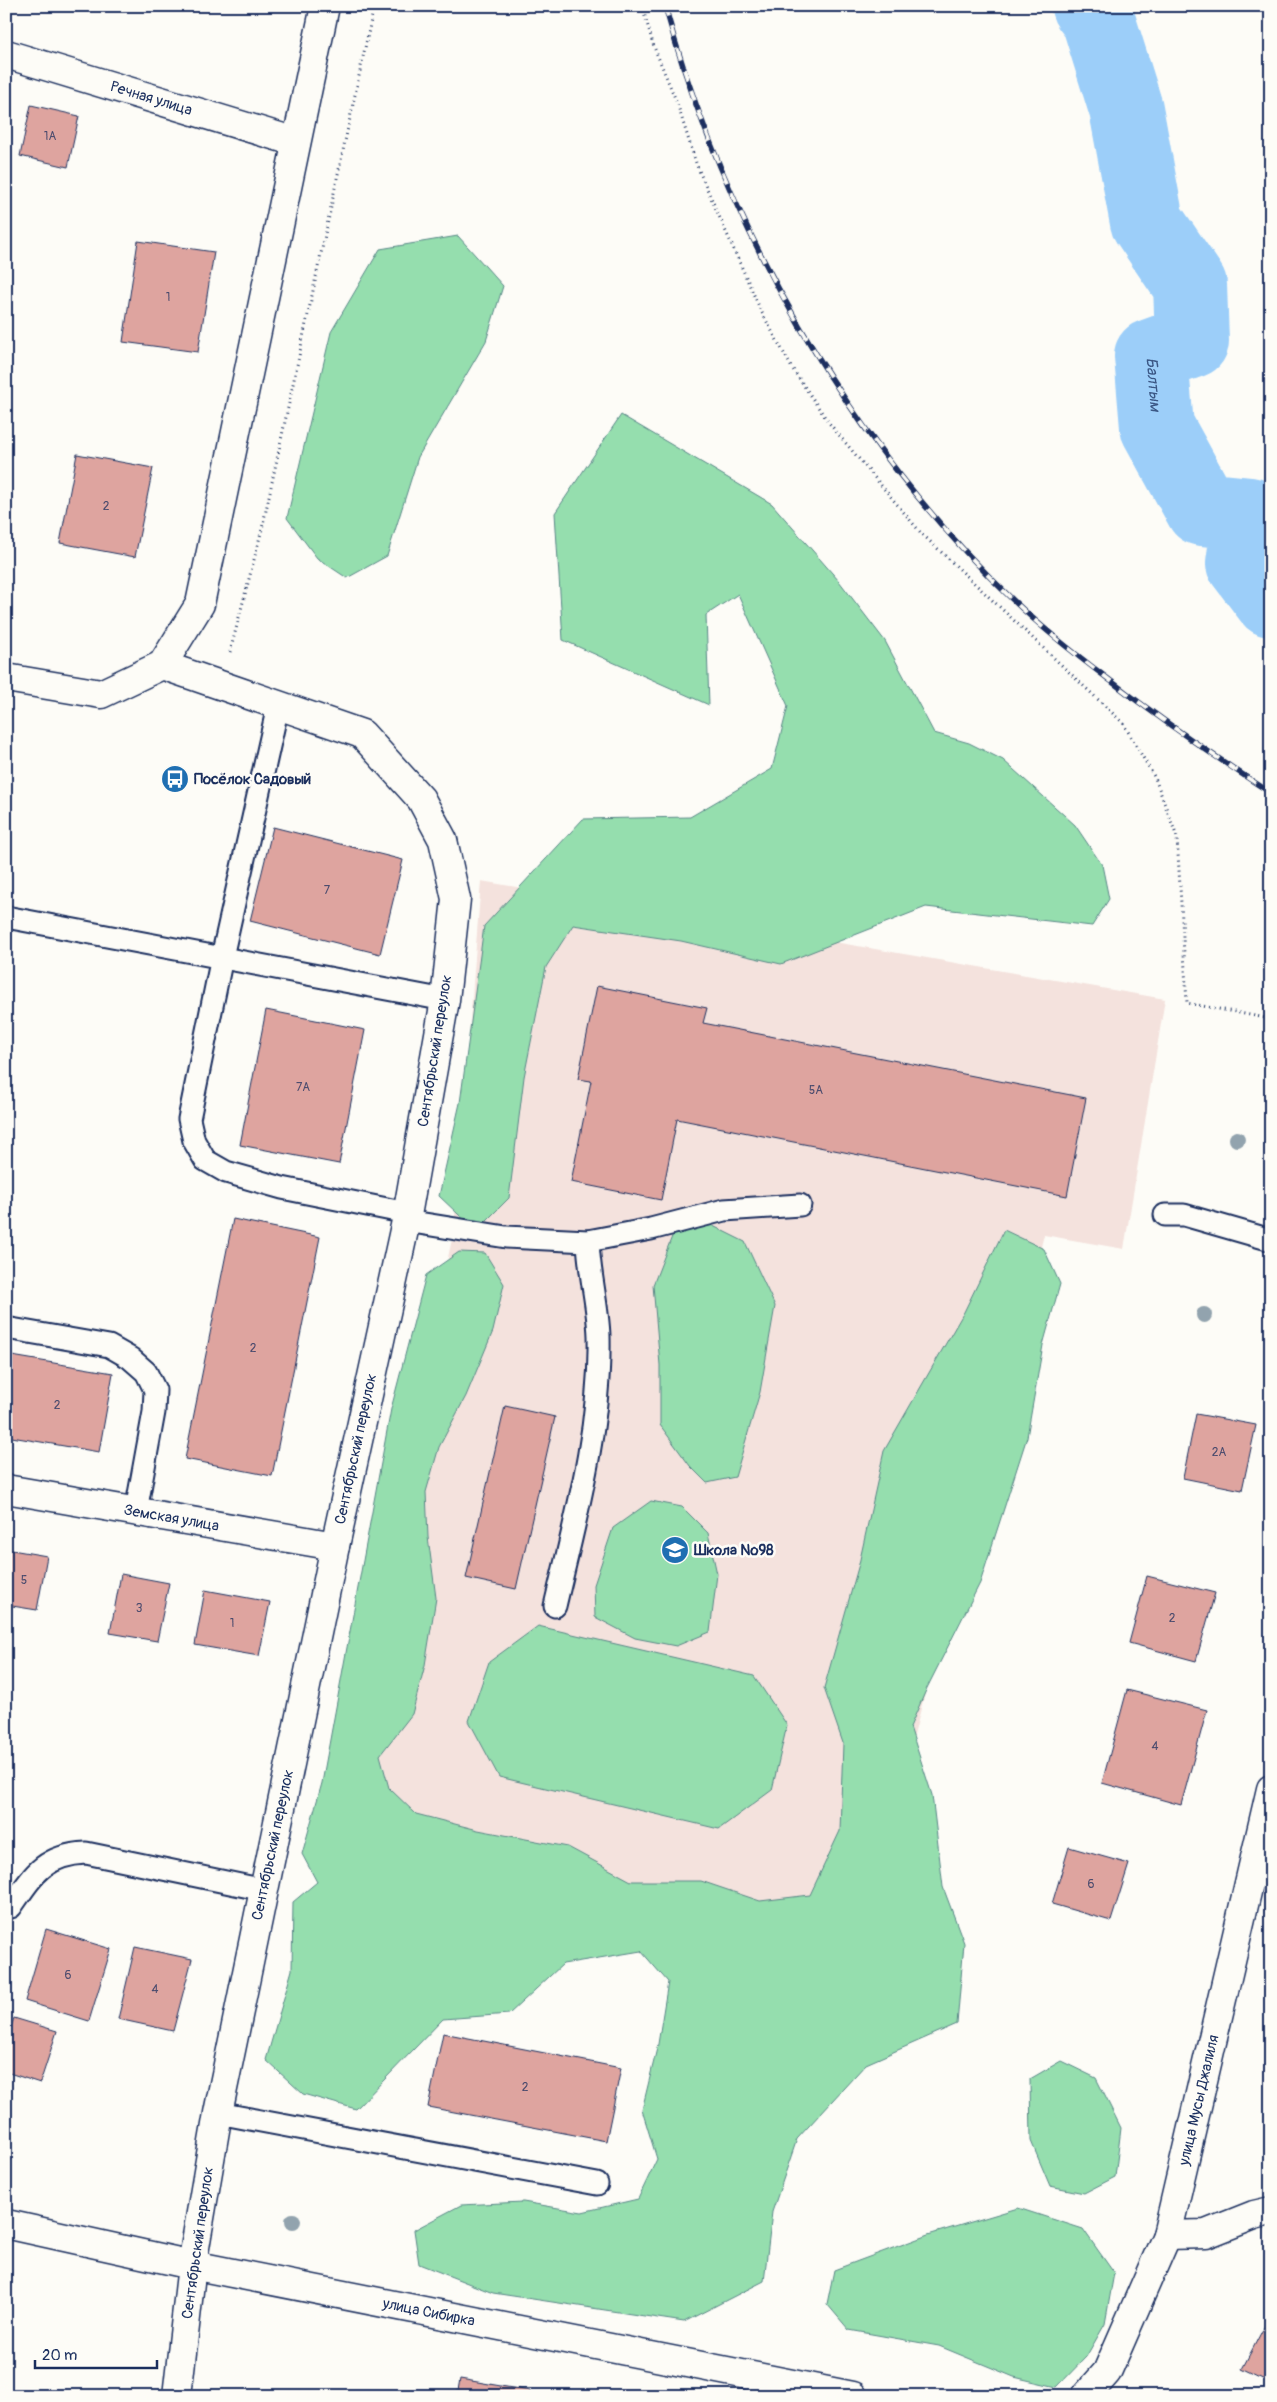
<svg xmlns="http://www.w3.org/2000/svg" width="1277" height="2402" viewBox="0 0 1277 2402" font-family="Pangolin,sans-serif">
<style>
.built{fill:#f4e2dd}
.green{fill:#95deae;stroke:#588686}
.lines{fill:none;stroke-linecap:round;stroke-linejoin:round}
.river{stroke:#9ccef9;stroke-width:74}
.building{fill:#dea49f;stroke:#1b2f5e}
.lane-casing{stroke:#1b2f5e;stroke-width:25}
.street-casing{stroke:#1b2f5e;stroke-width:31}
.secondary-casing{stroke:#1b2f5e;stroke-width:31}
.path{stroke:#1b2f5e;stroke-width:3;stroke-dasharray:1 4;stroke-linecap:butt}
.lane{stroke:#fdfcf7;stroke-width:21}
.street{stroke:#fdfcf7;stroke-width:28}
.secondary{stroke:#fdfcf7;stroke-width:28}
.rail-casing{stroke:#1b2f5e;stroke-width:5.5}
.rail{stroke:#fdfcf7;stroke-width:4;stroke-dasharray:11;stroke-linecap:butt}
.tree{fill:#92a3ae}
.labels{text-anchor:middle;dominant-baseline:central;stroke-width:5;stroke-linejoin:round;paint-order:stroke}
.number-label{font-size:12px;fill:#4c4c6e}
.street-label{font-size:15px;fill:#1b2f5e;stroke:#fdfcf7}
.poi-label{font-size:15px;font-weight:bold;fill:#1b2f5e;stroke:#fdfcf7;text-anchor:start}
.water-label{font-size:16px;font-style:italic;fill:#3b5785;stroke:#fdfcf7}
</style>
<rect width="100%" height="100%" fill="#fdfcf7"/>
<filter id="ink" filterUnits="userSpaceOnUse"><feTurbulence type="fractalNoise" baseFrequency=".02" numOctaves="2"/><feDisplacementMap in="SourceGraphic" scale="10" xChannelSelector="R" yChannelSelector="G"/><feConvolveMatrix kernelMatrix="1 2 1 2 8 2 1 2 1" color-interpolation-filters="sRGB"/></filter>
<g filter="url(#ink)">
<path class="built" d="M481 881 1165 999 1124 1249 1044 1235 857 1955 325 1851 454 1229Z"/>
<g class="green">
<path d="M458 236 503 286 486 341 418 457 387 556 347 578 317 558 287 518 331 332 380 249Z"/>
<path d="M621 415 772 504 839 581 885 641 934 733 969 743 1003 760 1075 825 1102 865 1109 899 1092 926 926 907 781 964 681 941 573 925 546 967 524 1077 509 1198 476 1231 439 1196 460 1103 484 926 583 819 690 817 772 769 788 706 738 594 706 615 709 705 563 640 555 513Z"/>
<path d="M705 1222 745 1242 775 1306 760 1392 735 1477 707 1483 690 1466 660 1425V1365L653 1285 673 1234Z"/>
<path d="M1004 1230 1044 1249 1060 1284 1043 1345 1027 1437 980 1583 927 1688 910 1727 932 1795 943 1887 964 1943 957 2024 866 2064 797 2139 772 2212 764 2281 684 2322 493 2293 419 2264 414 2230 461 2205 523 2202 582 2212 638 2199 657 2159 642 2110 658 2044 668 1982 641 1951 563 1964 509 2014 443 2019 356 2109 303 2094 266 2060 292 1970 293 1902 317 1882 302 1854 322 1783 391 1409 426 1275 459 1252 485 1253 504 1284 493 1331 466 1396 439 1447 426 1492 428 1537 436 1598 425 1665 412 1714 380 1755 389 1788 416 1814 478 1830 568 1847 631 1881H701L760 1901 810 1895 840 1831 843 1743 824 1688 859 1564 884 1451 964 1312Z"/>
<path d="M651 1501 682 1507 708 1533 717 1574 710 1632 676 1646 635 1638 595 1617 594 1585 613 1528Z"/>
<path d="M538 1626 754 1676 787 1725 772 1790 719 1829 499 1777 469 1721 489 1662Z"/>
<path d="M1061 2061 1096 2078 1121 2128 1115 2177 1084 2193 1050 2186 1031 2141 1030 2079Z"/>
<path d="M1018 2208 1083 2229 1114 2273 1105 2324 1086 2357 1057 2387 1014 2377 939 2346 849 2330 827 2304 834 2270 928 2235Z"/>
</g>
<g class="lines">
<path class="river" id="s1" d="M1088 6 1098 19 1126 109 1147 222 1190 285 1192 341 1151 356 1157 427 1202 509 1250 514 1243 563 1271 600"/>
</g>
<g class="building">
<path d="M31 105 79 116 68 167 20 156Z"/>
<path d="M138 241 214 252 198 352 123 342Z"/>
<path d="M77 454 153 468 135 557 60 543Z"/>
<path d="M273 827 403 860 380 954 250 921Z"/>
<path d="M597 986 707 1008 703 1023 1086 1098 1067 1196 677 1119 661 1200 571 1182 591 1081 578 1079Z"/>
<path d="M266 1010 365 1030 339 1164 240 1145Z"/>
<path d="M233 1219 320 1237 272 1476 185 1459Z"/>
<path d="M6 1355 113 1373 99 1452 6 1436Z"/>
<path d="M505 1406 555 1417 516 1589 466 1578Z"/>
<path d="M1196 1414 1256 1425 1242 1490 1183 1478Z"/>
<path d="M6 1549 47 1556 37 1610 6 1605Z"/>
<path d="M121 1574 169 1583 157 1641 110 1633Z"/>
<path d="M1147 1576 1215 1593 1196 1661 1129 1643Z"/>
<path d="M205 1590 270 1602 259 1656 195 1645Z"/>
<path d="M1127 1690 1207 1710 1181 1805 1102 1783Z"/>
<path d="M1069 1847 1129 1864 1111 1921 1052 1904Z"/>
<path d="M46 1929 111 1949 89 2021 25 2001Z"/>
<path d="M135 1947 192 1959 173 2031 118 2019Z"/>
<path d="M14 2018 57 2031 40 2083 6 2072V2041Z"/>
<path d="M443 2033 621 2068 606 2141 428 2107Z"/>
<path d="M1271 2314V2383L1242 2369Z"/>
<path d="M460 2379 530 2391V2396H457Z"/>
</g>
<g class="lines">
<g class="lane-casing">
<g id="lane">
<path d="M278 706 222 957 189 1119 194 1141 205 1160 226 1172 282 1188 407 1213"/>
<path d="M6 917 445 1000"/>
<path d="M1165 1215H1184L1271 1240"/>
<path d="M406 1221 506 1237 588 1241 651 1229 724 1210 800 1205"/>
<path d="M6 1328 109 1346 130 1358 146 1372 155 1390 154 1412 136 1511"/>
<path d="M555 1606C576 1517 601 1427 599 1336 598 1305 589 1273 588 1241"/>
<path d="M11 1907C33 1875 44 1855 86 1853L264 1890"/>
<path d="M218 2113 597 2184"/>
</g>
</g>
<g class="street-casing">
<g id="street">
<path id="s2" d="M6 54 296 142"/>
<path d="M162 665 362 734 421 799 443 840 456 899 445 1000 406 1221 335 1546 218 2113 192 2265 177 2396"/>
<path id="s3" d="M6 1489 335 1546"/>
<path id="s4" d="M6 2224 192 2265 853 2396"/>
<path d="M1167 2235 1206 2234 1254 2215 1271 2211"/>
<path id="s5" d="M1086 2396 1107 2372 1167 2235 1271 1789"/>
</g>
</g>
<g class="secondary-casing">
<path id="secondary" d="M6 678 101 694 162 665 200 604 325 6"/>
</g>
<g class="path">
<path d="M642 6 654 47 677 103 697 166 761 311 792 368 829 423 921 533 1123 723 1155 778 1177 837 1187 1003 1271 1019"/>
<path d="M230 652 262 529 374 6"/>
</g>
<use href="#lane" class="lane"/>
<use href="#street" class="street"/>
<use href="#secondary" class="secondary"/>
<g class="rail-casing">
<path id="rail" d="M665 6C725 226 848 442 1013 600 1042 628 1075 654 1107 678 1160 719 1215 757 1271 793"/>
</g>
<use href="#rail" class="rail"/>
</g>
<g class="tree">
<circle cx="1237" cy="1139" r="8"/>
<circle cx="1204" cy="1315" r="8"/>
<circle cx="293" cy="2221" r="8"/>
</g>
</g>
<defs>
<g id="bus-disc" transform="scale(1.4375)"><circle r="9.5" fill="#1f6fb2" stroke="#fdfcf7"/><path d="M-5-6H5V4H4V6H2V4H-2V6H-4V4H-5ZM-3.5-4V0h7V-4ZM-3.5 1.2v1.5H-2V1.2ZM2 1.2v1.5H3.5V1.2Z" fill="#fff"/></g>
<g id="school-disc" transform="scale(1.4375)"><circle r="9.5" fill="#1f6fb2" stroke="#fdfcf7"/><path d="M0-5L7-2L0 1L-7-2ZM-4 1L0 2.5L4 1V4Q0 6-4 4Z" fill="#fff"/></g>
</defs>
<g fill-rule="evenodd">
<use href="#bus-disc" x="175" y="779"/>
<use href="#school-disc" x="675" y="1550"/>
</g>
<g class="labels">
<g class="number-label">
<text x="50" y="136">1А</text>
<text x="168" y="297">1</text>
<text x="106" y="506">2</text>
<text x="327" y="890">7</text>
<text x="303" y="1087">7А</text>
<text x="816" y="1090">5А</text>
<text x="253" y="1348">2</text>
<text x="57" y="1405">2</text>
<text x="1219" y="1452">2А</text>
<text x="24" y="1580">5</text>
<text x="139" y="1608">3</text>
<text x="1172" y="1618">2</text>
<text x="232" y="1623">1</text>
<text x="1155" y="1746">4</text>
<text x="1091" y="1884">6</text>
<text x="68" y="1975">6</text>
<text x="155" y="1989">4</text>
<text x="525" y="2087">2</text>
</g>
<g class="street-label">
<text stroke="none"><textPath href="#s2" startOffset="152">Речная улица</textPath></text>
<text transform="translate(435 1051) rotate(-81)">Сентябрьский переулок</text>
<text transform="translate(356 1449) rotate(-78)">Сентябрьский переулок</text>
<text stroke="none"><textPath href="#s3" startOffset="168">Земская улица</textPath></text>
<text transform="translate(273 1845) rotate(-78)">Сентябрьский переулок</text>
<text stroke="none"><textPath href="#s5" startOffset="320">улица Мусы Джалиля</textPath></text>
<text transform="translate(198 2243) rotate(-82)">Сентябрьский переулок</text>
<text stroke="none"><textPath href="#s4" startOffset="432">улица Сибирка</textPath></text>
</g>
<g class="poi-label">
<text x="194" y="779">Посёлок Садовый</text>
<text x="694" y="1550">Школа №98</text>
</g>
<g class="water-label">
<text stroke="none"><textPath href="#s1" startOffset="430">Балтым</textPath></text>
</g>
</g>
<rect width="1277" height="2402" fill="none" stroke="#fdfcf7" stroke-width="25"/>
<rect x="12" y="12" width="1252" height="2377" fill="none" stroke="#1b2f5e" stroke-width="2" filter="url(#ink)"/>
<path d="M35 2360v8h122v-8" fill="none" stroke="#1b2f5e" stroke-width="2.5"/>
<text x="42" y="2360" font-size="15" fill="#1b2f5e" stroke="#fdfcf7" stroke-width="4" paint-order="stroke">20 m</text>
</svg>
